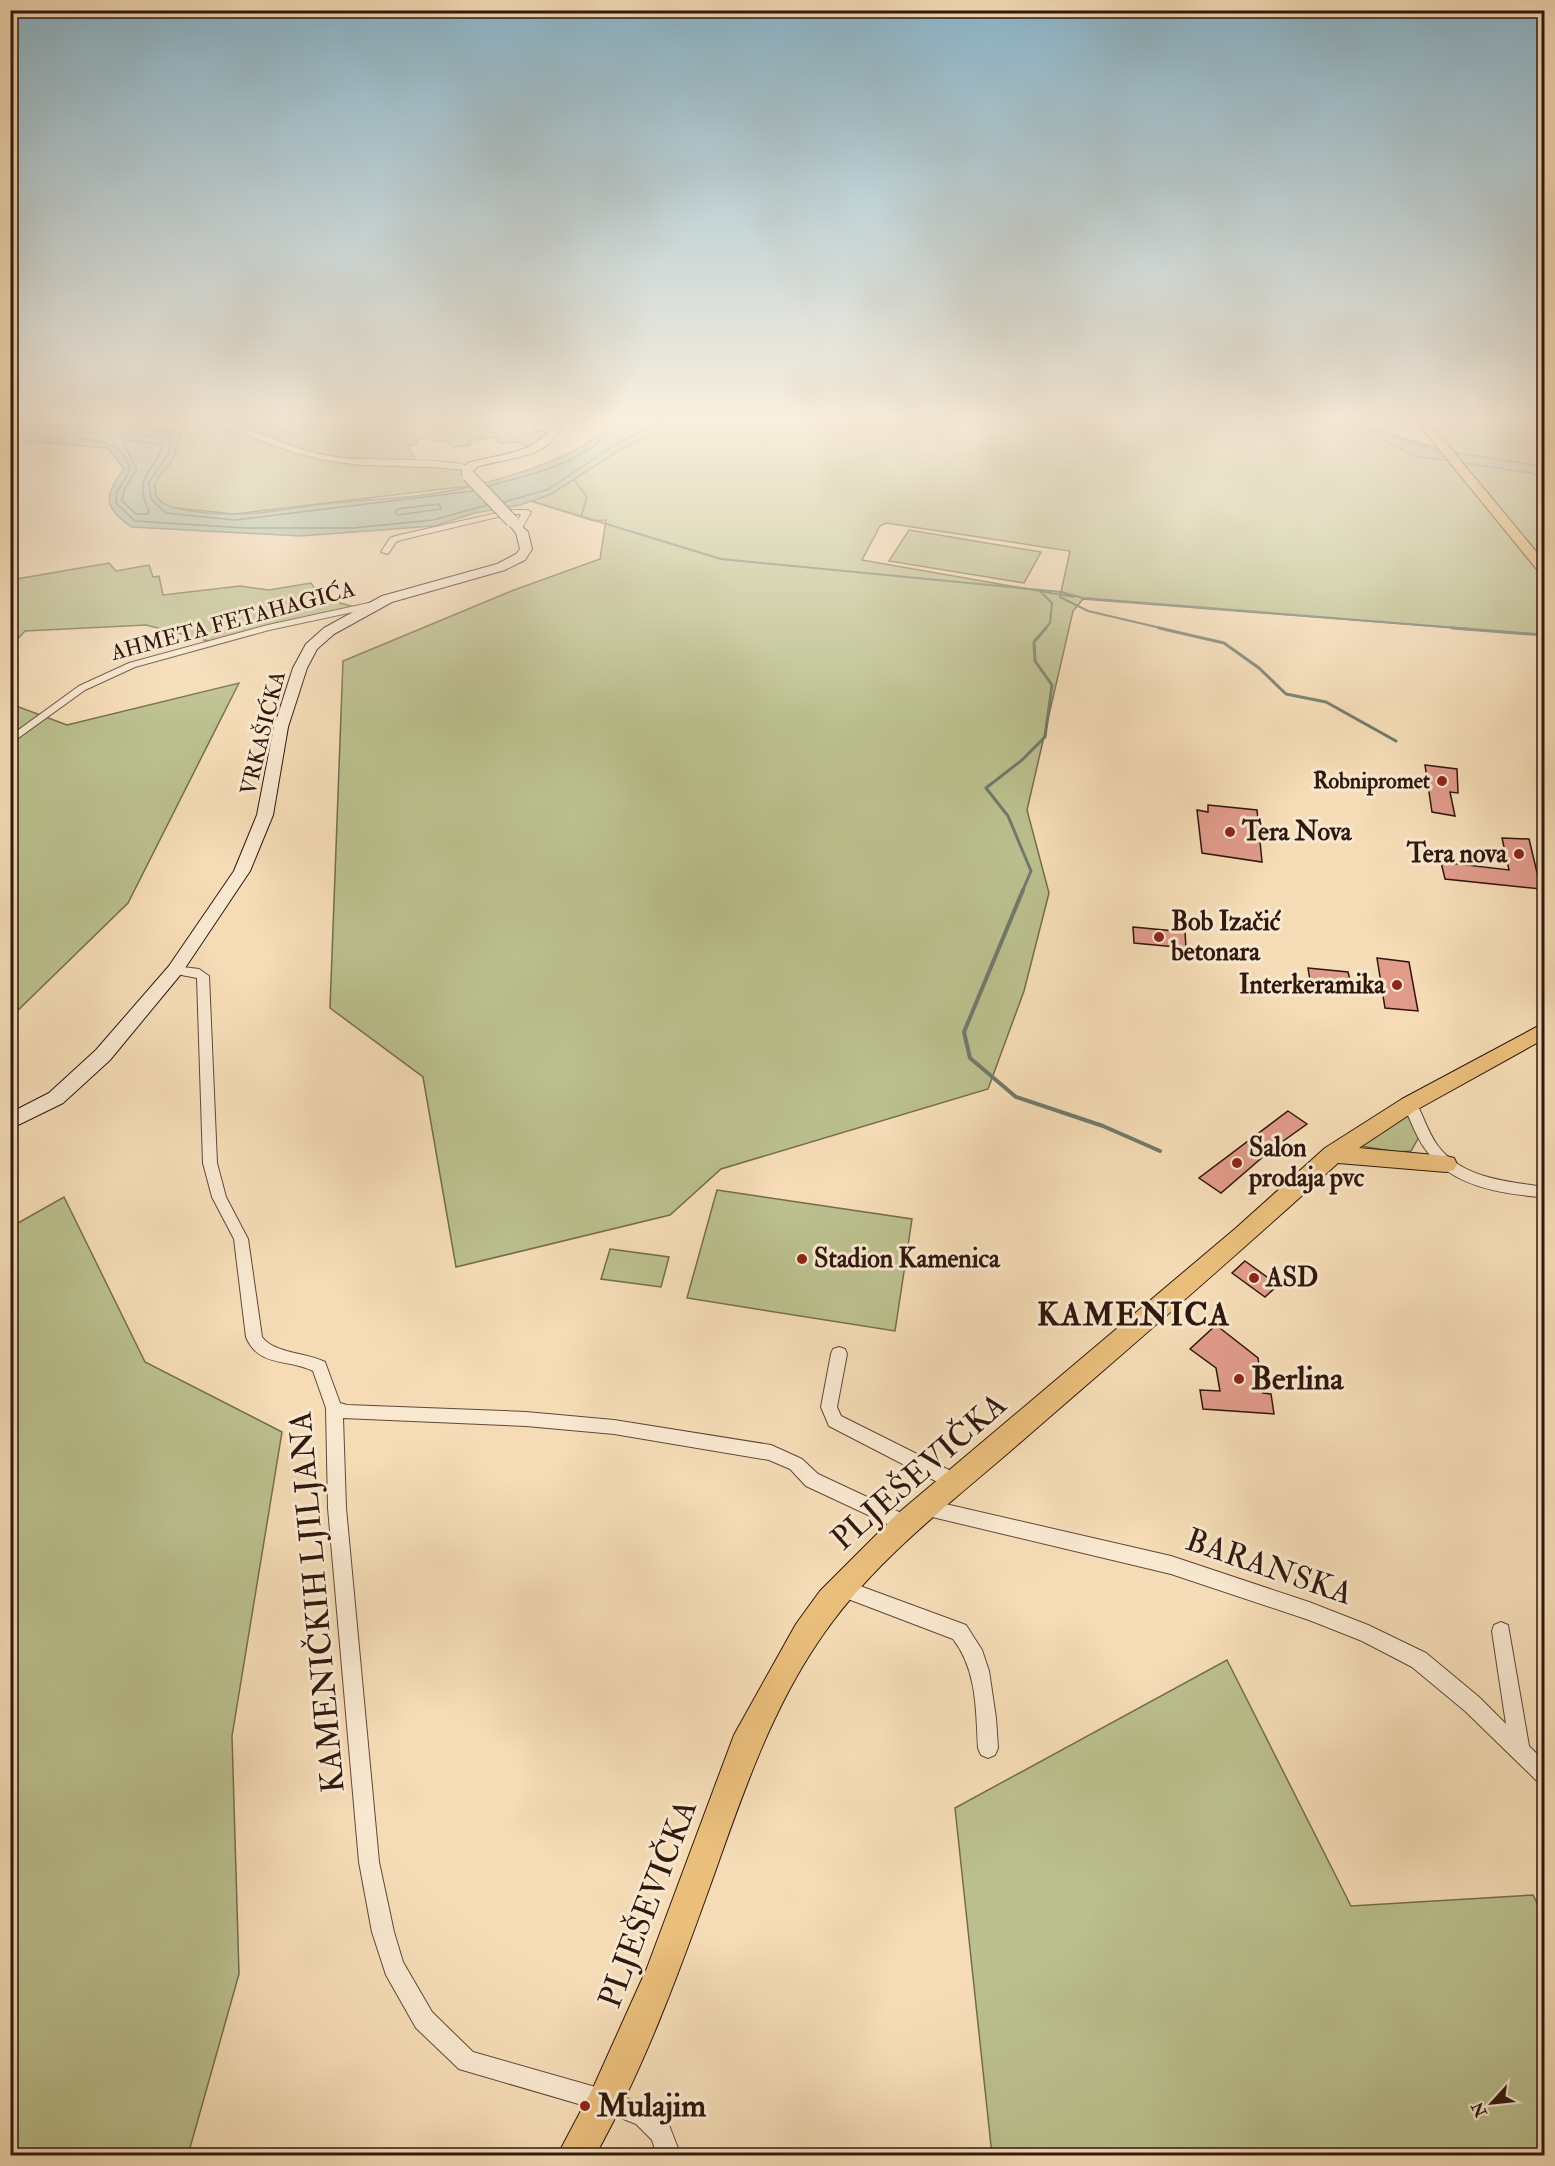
<svg xmlns="http://www.w3.org/2000/svg" width="1555" height="2166" viewBox="0 0 1555 2166" font-family="'IM FELL Double Pica',serif">
<style>
.green{fill:#bbc08e;stroke:#766c4e;stroke-width:1.5;fill-rule:evenodd}
.water{fill:#9dbca8;stroke:#717a6a;stroke-width:1.5}
.lines{fill:none;stroke-linecap:round;stroke-linejoin:round}
.shore{stroke:#666a5a;stroke-width:1.5}
.stream-far2{stroke:#717a6a;stroke-width:2}
.stream-far1{stroke:#717a6a;stroke-width:3}
.stream{stroke:#717a6a;stroke-width:4}
.building{fill:#e19b8b;stroke:#30170d;stroke-width:1.5}
.street-casing{stroke:#614837;stroke-width:2}
.secondary-casing{stroke:#30170d;stroke-width:2}
.primary-casing{stroke:#30170d;stroke-width:2}
.street{fill:#f8e8d0;fill-rule:evenodd}
.secondary{fill:#f8e8d0;fill-rule:evenodd}
.primary{fill:#eabe7b;fill-rule:evenodd}
.secondary-bridge-casing{stroke:#30170d;stroke-width:14;stroke-linecap:butt}
.secondary-bridge{stroke:#f8e8d0;stroke-width:12}
.poi-dot{fill:#8f2418;stroke:#f8e8d0;stroke-width:2}
.labels{text-anchor:middle;dominant-baseline:central;stroke-width:6;stroke-linejoin:round;paint-order:stroke}
.far-street-label{font-size:22px;fill:#30170d;stroke:#f8e8d0}
.far-poi-label{font-size:22px;font-weight:bold;fill:#30170d;stroke:#f8e8d0;text-anchor:end}
.poi-label{font-size:26px;font-weight:bold;fill:#30170d;stroke:#f8e8d0;text-anchor:start}
.district-label{font-size:32px;font-weight:bold;letter-spacing:1.5px;fill:#30170d;stroke:#f8e8d0}
.near-poi-label{font-size:32px;font-weight:bold;fill:#30170d;stroke:#f8e8d0;text-anchor:start}
.near-street-label{font-size:32px;fill:#30170d;stroke:#f8e8d0}
</style>
<rect width="100%" height="100%" fill="#f5dcb6"/>
<filter id="stains"><feTurbulence type="fractalNoise" baseFrequency=".00333" numOctaves="4"/><feColorMatrix values="0 0 0 0 .2 0 0 0 0 .09 0 0 0 0 .02 0 0 0 .5 -.17"/></filter>
<radialGradient id="worn" r=".72"><stop offset=".6" stop-color="#630" stop-opacity="0"/><stop offset="1" stop-color="#630" stop-opacity=".3"/></radialGradient>
<g class="green">
<path d="M10 420H535V431L556 432 535 450 518 442 499 443 494 437 469 441 470 445 454 447 445 440 434 442 429 437 416 439 418 444 408 446 418 465 468 468 478 485 234 514 167 507 156 496 155 482 172 460 181 436C147 418 51 427 11 428Z"/>
<path d="M677 420H1381L1384 433 1443 449 1428 428 1458 427 1457 420H1544V635L1083 599 1073 611 1027 810 1049 893 1024 991 988 1089 721 1169 670 1215 456 1267 423 1077 330 1008 343 661 514 590 600 559 606 520 594 521 531 501 551 494 621 449ZM886 523 1070 551 1061 592 1074 597 862 560 880 526Z"/>
<path d="M909 530 1041 552 1024 583 889 561Z"/>
<path d="M109 563 116 571 149 565 153 577 159 576 163 595 240 586 269 590 311 583C320 599 337 602 354 607L216 643 146 625 25 631 11 646V580Z"/>
<path d="M239 683 128 903 11 1017V704L67 725Z"/>
<path d="M1411 1113 1419 1137 1411 1151 1397 1152 1361 1146Z"/>
<path d="M717 1190 912 1219 895 1331 687 1298Z"/>
<path d="M64 1197 145 1362 282 1432 232 1736 239 1974 188 2155H11V1227Z"/>
<path d="M610 1249 669 1257 661 1287 601 1279Z"/>
<path d="M1227 1660 1351 1906 1533 1895 1544 1917V2155H992L955 1808Z"/>
</g>
<g class="water">
<path d="M610 420H677L621 449 551 494 520 505 475 513 434 526 300 536 132 527C103 508 103 496 124 469L108 448 11 440V428H23L112 426 176 432 181 436C177 443 177 450 174 457 167 471 150 478 156 496 161 512 218 514 233 514 263 515 294 507 324 504 370 499 419 498 464 488 499 480 595 454 610 420Z"/>
<path d="M1324 420 1352 423 1431 449 1535 465 1544 468V478L1532 473 1414 456 1379 438Z"/>
</g>
<g class="lines">
<g class="shore">
<path d="M127 440 163 445C153 475 132 476 149 511L147 514H136L122 501 124 490 137 469 124 444Z"/>
<path d="M489 486C528 475 598 461 615 420"/>
<path d="M473 491 235 520 166 513 151 499 149 482 169 453 171 437 77 432 74 435 77 438C101 441 124 443 130 470L117 492 116 503 135 521 246 528H353L433 520 487 505"/>
<path d="M504 502 549 489 618 443 664 420"/>
<path d="M439 504 441 509 398 515 395 513 397 509Z"/>
</g>
<g class="stream-far2">
<path d="M575 481 587 497 581 517"/>
<path d="M531 501 721 559 1061 592 1083 598 1471 629"/>
<path d="M1040 591 1052 603 1050 623 1045 629"/>
<path d="M1061 592 1060 597 1088 611 1165 629"/>
</g>
<g class="stream-far1">
<path d="M1159 628 1224 643 1259 668 1286 694 1326 702 1396 741"/>
<path d="M1452 628 1544 635"/>
<path d="M1022 892 1031 871 1008 816 986 788 1022 760 1045 737 1052 685 1035 661 1034 642 1046 628"/>
</g>
<path class="stream" d="M1023 890 964 1032 970 1058 1016 1097 1103 1126 1160 1151"/>
</g>
<g class="building">
<path d="M1425 765 1457 769 1458 793 1450 792 1455 816 1432 812Z"/>
<path d="M1208 805 1257 810 1262 862 1202 853 1197 810 1208 812Z"/>
<path d="M1502 838 1529 839 1541 889 1445 879 1441 862 1509 870Z"/>
<path d="M1133 927 1185 932 1186 948 1134 943Z"/>
<path d="M1377 958 1409 962 1418 1011 1385 1008Z"/>
<path d="M1308 968 1348 972 1351 984 1310 980Z"/>
<path d="M1288 1111 1307 1124 1272 1149 1221 1193 1199 1178Z"/>
<path d="M1245 1261 1278 1285 1265 1297 1232 1273Z"/>
<path d="M1216 1325 1258 1358 1263 1393 1271 1394 1274 1414 1203 1409 1200 1390 1220 1391 1216 1368 1190 1349Z"/>
</g>
<g class="lines">
<g class="street-casing">
<g id="street">
<path d="M206 420C233 420 257 433 281 442 301 450 322 456 344 458 370 461 455 457 472 468L468 470 432 467 360 465 324 460 293 452Z"/>
<path d="M510 510H527L531 512 521 530 514 528 521 514H510L401 540 396 542 388 554 381 552 390 538 395 536Z"/>
<path d="M378 601 383 604 381 606 269 630 135 667 85 690 10 744V736L79 686 129 663 268 625Z"/>
<path d="M175 966 199 969 209 976 217 1163 226 1197 248 1239 262 1337C275 1354 306 1352 325 1362L340 1403 347 1405 526 1412 614 1420 771 1445 802 1459 818 1474 912 1518 915 1524 912 1530 906 1532 900 1530 806 1486 790 1469 769 1460 614 1434 526 1426 343 1418 346 1508 379 1862 394 1932 403 1962 432 2012 473 2052 606 2090 652 2108 669 2125 681 2156H657L652 2140 636 2124 606 2112 459 2069 416 2028 386 1975 372 1932 359 1862 328 1508 326 1408 313 1371C288 1358 259 1368 246 1337L234 1239 212 1197 203 1163 197 978 171 973 169 970 171 967Z"/>
<path d="M1410 1099 1415 1100C1423 1115 1428 1133 1438 1146 1463 1179 1507 1181 1544 1187V1197C1506 1195 1454 1187 1429 1154 1417 1140 1411 1121 1403 1104Z"/>
<path d="M839 1347 845 1349 847 1354 837 1407 841 1416 963 1477 966 1483 963 1489 957 1491 951 1489 829 1426 821 1407 831 1354 833 1349Z"/>
<path d="M928 1500 1171 1556 1309 1602 1368 1625 1426 1653 1479 1697 1506 1724 1492 1631 1494 1625 1501 1622 1508 1625 1529 1746 1544 1761V1784L1537 1781 1465 1711 1412 1667 1362 1641 1309 1620 1171 1574 928 1516 922 1514 919 1508 922 1502Z"/>
<path d="M841 1579 966 1625 982 1650 989 1671 996 1718 998 1748 995 1755 988 1758 981 1755 978 1748C976 1710 977 1670 953 1639L835 1594 832 1588 835 1582Z"/>
</g>
</g>
<g class="secondary-casing">
<g id="secondary">
<path d="M555 420H565C549 461 512 456 476 467L472 477 462 475V468L468 463C500 453 540 455 555 420Z"/>
<path d="M512 517 528 532 532 549 525 560 505 570 392 602 334 634 317 649 307 668 288 727 273 815 250 871 181 974 110 1060 63 1103 10 1129V1113L49 1093 96 1050 169 966 234 871 257 815 274 727 293 668 306 644 324 628 382 596 497 564 516 554 520 549 516 533 506 521Z"/>
</g>
</g>
<g class="primary-casing">
<g id="primary">
<path d="M1415 420H1427L1544 561V573L1539 572Z"/>
<path d="M1544 1023V1039L1418 1109 1359 1148 1446 1156 1454 1158 1457 1164 1454 1170 1446 1172 1338 1163C1234 1258 1128 1349 1022 1441 951 1503 871 1562 818 1642 768 1716 740 1802 710 1886 677 1978 643 2070 595 2156H557L593 2088 647 1968 734 1735 796 1624 820 1591 896 1515 1236 1228 1325 1148 1402 1099Z"/>
</g>
</g>
<use href="#street" class="street"/>
<use href="#secondary" class="secondary"/>
<use href="#primary" class="primary"/>
<g class="secondary-bridge-casing">
<path id="secondary-bridge" d="M468 475 512 521"/>
</g>
<use href="#secondary-bridge" class="secondary-bridge"/>
</g>
<linearGradient id="sky" x2="0" y2="1"><stop stop-color="#8ab7ce"/><stop offset="0.58" stop-color="#faefde"/><stop offset="1" stop-color="#faefde" stop-opacity="0"/></linearGradient>
<rect width="1555" height="723" fill="url(#sky)"/>
<g class="poi-dot">
<circle cx="1442" cy="781" r="6"/>
<circle cx="1230" cy="832" r="6"/>
<circle cx="1519" cy="854" r="6"/>
<circle cx="1159" cy="937" r="6"/>
<circle cx="1397" cy="985" r="6"/>
<circle cx="1237" cy="1163" r="6"/>
<circle cx="802" cy="1259" r="6"/>
<circle cx="1254" cy="1278" r="6"/>
<circle cx="1239" cy="1379" r="6"/>
<circle cx="585" cy="2106" r="6"/>
</g>
<g class="labels">
<g class="far-street-label">
<text transform="translate(233 621) rotate(-15)">AHMETA FETAHAGIĆA</text>
<text transform="translate(263 733) rotate(-76)">VRKAŠIĆKA</text>
</g>
<g class="far-poi-label">
<text x="1430" y="781">Robnipromet</text>
</g>
<g class="poi-label">
<text x="1242" y="832">Tera Nova</text>
<text x="1507" y="854" text-anchor="end">Tera nova</text>
<text x="1171" y="922">Bob Izačić<tspan x="1171" dy="30">betonara</tspan></text>
<text x="1385" y="985" text-anchor="end">Interkeramika</text>
<text x="1249" y="1148">Salon<tspan x="1249" dy="30">prodaja pvc</tspan></text>
<text x="814" y="1259">Stadion Kamenica</text>
<text x="1266" y="1278">ASD</text>
</g>
<g class="district-label">
<text x="1134" y="1315">KAMENICA</text>
</g>
<g class="near-poi-label">
<text x="1251" y="1379">Berlina</text>
<text x="597" y="2106">Mulajim</text>
</g>
<g class="near-street-label">
<text transform="translate(919 1472) rotate(-41)">PLJEŠEVIČKA</text>
<text transform="translate(1269 1567) rotate(19)">BARANSKA</text>
<text transform="translate(317 1602) rotate(-95)">KAMENIČKIH LJILJANA</text>
<text transform="translate(648 1904) rotate(-69)">PLJEŠEVIČKA</text>
</g>
</g>
<rect width="1555" height="2166" fill="none" stroke="#f5dcb6" stroke-width="36"/>
<rect x="12" y="12" width="1531" height="2142" fill="none" stroke="#30170d" stroke-width="3"/>
<rect x="18" y="18" width="1519" height="2130" fill="none" stroke="#30170d" stroke-width="1.5"/>
<g transform="translate(1492 2103) rotate(243)" stroke="#f8e8d0" stroke-width="4.5" paint-order="stroke">
<path d="M0-4.5L10 22L0 15L-10 22Z" fill="#30170d"/>
<text y="-9" font-size="16" font-weight="bold" text-anchor="middle" fill="#30170d">N</text>
</g>
<rect width="100%" height="100%" filter="url(#stains)"/>
<rect width="100%" height="100%" fill="url(#worn)"/>
</svg>
